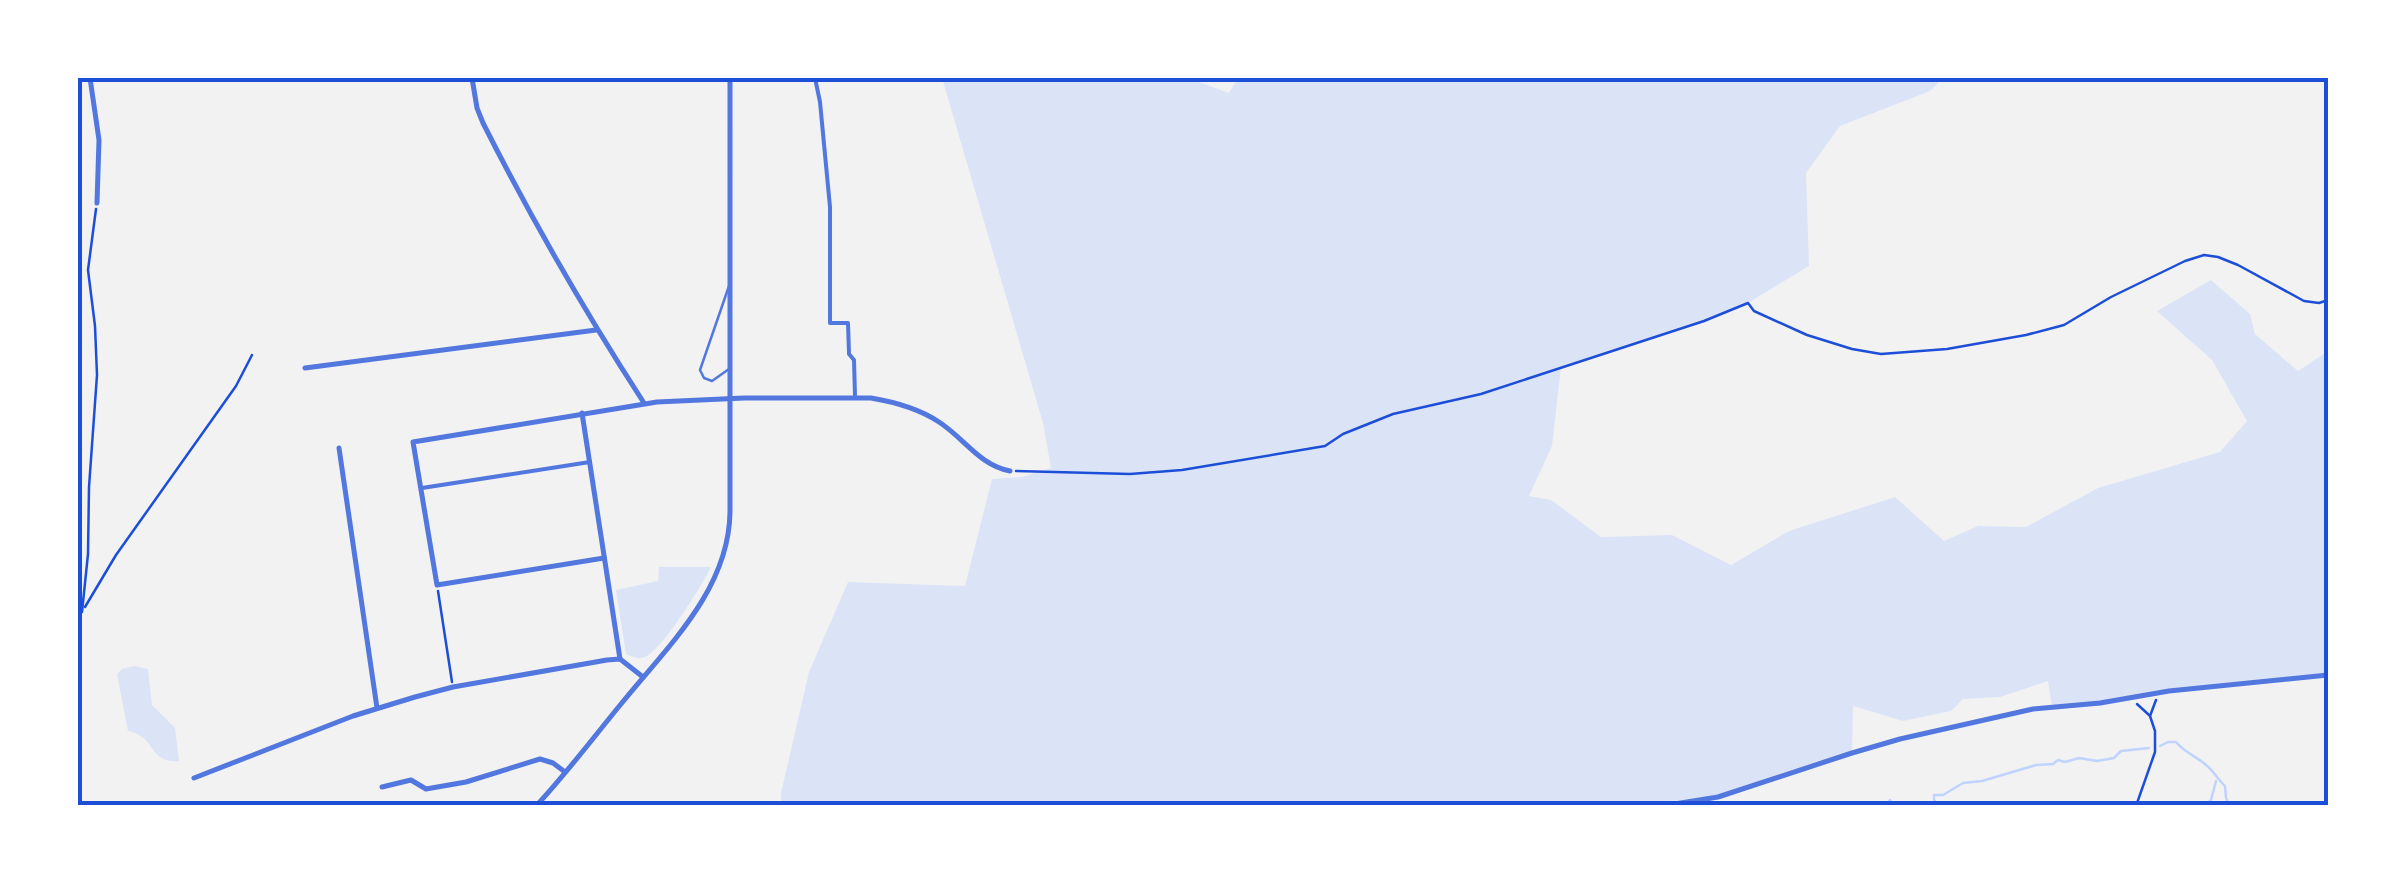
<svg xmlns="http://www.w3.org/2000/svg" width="2406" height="883" viewBox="0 0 2406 883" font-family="'IBM Plex Serif',serif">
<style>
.green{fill:#dbe4f7}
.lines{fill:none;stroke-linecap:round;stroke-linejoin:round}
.stream{stroke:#bfd3fe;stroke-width:2.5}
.path{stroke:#1d4ed8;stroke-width:2.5}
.service{stroke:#5277de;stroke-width:2.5}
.pedestrian{stroke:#5277de;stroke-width:4}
.minor{stroke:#5277de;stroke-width:5}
.neatline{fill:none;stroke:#1d4ed8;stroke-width:4}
</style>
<rect width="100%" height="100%" fill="#f2f2f2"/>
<g class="green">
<path d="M942 78H1188L1229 93 1238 78H1943L1930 91 1840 126 1806 173 1809 266 1748 303 1704 321 1561 367 1552 446 1529 496 1551 500 1601 537 1672 535 1731 565 1789 531 1895 497 1944 541 1978 526 2026 527 2098 488 2220 452 2247 421 2212 360 2157 311 2211 280 2250 314 2255 334 2298 371 2328 351V676L2185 689 2100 706 2052 707 2048 681 2000 697 1963 699 1951 711 1903 721 1853 706 1852 753 1718 797 1705 805 781 806V793L809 672 848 582 965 586 992 479 1022 477 1051 468 1043 423Z"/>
<path d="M659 567H711C702 585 660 655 642 658 635 659 631 656 626 654L616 590 658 581Z"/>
<path d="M134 666 148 669 152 705 175 728 179 761C148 764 157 736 128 731L117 674 122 669Z"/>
</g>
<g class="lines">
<g class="stream">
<path d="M2160 746 2168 742H2176C2185 753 2196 756 2206 765 2214 771 2217 779 2225 786L2226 798 2230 806"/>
<path d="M1885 806 1890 800 1894 806"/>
<path d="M1939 806 1934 800V795H1943L1963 783 1982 781 2036 765 2053 764 2058 760 2065 762 2079 758 2097 761 2114 758 2121 751 2149 748"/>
<path d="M2204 806 2211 800 2216 781"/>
<path d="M2281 806 2291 803 2317 806"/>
</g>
<g class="path">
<path d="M1016 471 1130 474 1182 470 1325 446 1343 434 1393 414 1481 394 1704 321 1748 303 1754 311 1807 335 1852 349 1881 354 1947 349 2026 335 2064 325 2111 297 2185 261 2204 255 2218 257 2238 265 2304 301 2319 303 2328 300"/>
<path d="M438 591 452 682"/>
<path d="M85 607 116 555 236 386 252 355"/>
<path d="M82 612 88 554 89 487 97 375 95 326 88 270 96 209"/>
<path d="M2137 704 2149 715"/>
<path d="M2136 806 2155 752V731L2150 716 2156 700"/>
</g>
<path class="service" d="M729 286 700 370 704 378 712 381 729 369"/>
<g class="pedestrian">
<path d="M815 78 820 102 830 207V323H848L849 354 854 360 855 396"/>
<path d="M422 488 590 462"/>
</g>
<g class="minor">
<path d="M90 78 99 140 97 203"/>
<path d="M472 78 477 108 483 123C532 220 585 312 644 403"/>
<path d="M305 368 596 330"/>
<path d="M582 413 620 659"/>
<path d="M339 448 377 708"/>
<path d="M604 558 437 585 413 442 657 402 744 398H871C895 402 918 408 939 422 964 438 979 465 1010 471"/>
<path d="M194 778 353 716 415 697 453 687 607 660 620 659 643 677"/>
<path d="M382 787 411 780 426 789 466 782 540 759 553 763 565 772"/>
<path d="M536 806C566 774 593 738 621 704 667 647 729 590 730 512V78"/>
<path d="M1662 806 1718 797 1852 753 1900 739 2033 709 2100 703 2169 691 2328 675"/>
</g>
</g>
<rect width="2406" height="883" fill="none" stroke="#ffffff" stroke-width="160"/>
<rect x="80" y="80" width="2246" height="723" class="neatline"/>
</svg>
